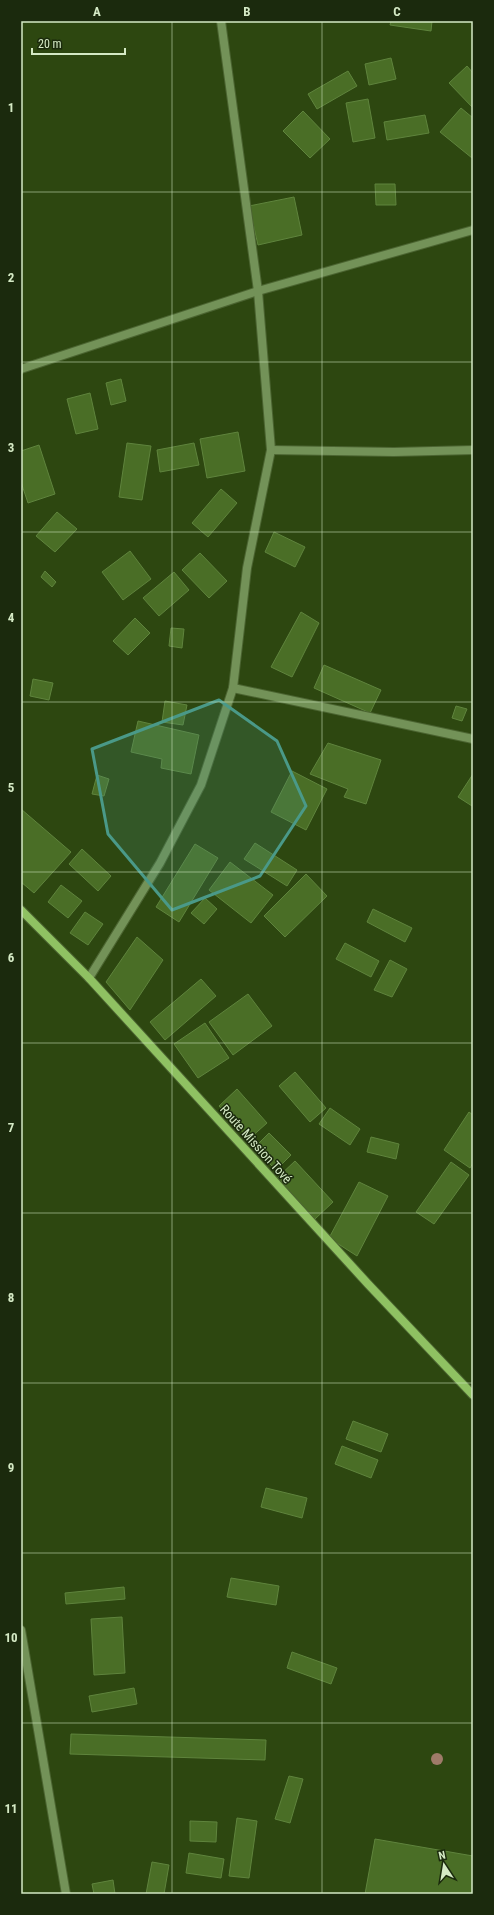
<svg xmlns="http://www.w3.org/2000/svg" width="494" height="1915" viewBox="0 0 494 1915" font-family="'Roboto Condensed',sans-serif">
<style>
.building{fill:#4a6e26;stroke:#5f843d}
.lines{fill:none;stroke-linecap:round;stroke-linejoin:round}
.street-casing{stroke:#4b6431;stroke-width:10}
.secondary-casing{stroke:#4b6431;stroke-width:10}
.street{stroke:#739258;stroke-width:8}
.secondary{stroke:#8fc162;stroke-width:8}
.tree{fill:#9f7b69}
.marked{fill:#4a9988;fill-opacity:0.2;stroke:#4a9988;stroke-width:3;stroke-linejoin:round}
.grid{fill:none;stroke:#d5eac5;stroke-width:1;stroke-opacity:0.55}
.labels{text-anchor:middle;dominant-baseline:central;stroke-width:3;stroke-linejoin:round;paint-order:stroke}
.street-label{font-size:13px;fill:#d5eac5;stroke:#1b2a0d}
.neatline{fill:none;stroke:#d5eac5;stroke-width:1.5}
.grid-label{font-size:13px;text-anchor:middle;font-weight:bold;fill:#d5eac5}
</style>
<rect width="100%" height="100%" fill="#2d4710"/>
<g class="building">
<path d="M391 21H432L431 31 390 25Z"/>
<path d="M391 58 396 79 369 85 365 64Z"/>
<path d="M467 66 473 73V108L449 83Z"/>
<path d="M348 71 357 86 317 109 308 94Z"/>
<path d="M368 99 375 138 353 142 346 103Z"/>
<path d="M461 108 473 118 472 158 440 132Z"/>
<path d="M303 111 330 139 310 158 283 131Z"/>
<path d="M425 115 429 133 387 140 384 122Z"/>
<path d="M375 184H395L396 205H376Z"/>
<path d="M294 197 302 235 258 245 249 206Z"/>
<path d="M121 379 126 401 111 405 106 383Z"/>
<path d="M90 393 98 429 76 434 67 399Z"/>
<path d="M238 432 245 471 207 478 200 439Z"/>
<path d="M127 443 151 446 142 500 119 497Z"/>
<path d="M194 443 199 465 160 472 157 450Z"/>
<path d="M39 445 55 494 28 503 21 482V451Z"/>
<path d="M221 489 237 503 208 537 192 523Z"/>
<path d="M57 512 77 529 55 552 36 536Z"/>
<path d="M274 532 305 547 295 567 265 552Z"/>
<path d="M130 551 151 579 123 600 102 572Z"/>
<path d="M200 553 227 581 209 598 182 570Z"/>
<path d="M45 571 56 582 52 587 41 577Z"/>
<path d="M174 572 189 590 159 616 143 598Z"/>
<path d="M301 612 319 623 292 677 271 667Z"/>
<path d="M135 618 150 633 128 655 113 641Z"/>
<path d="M171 628 184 629 182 648 169 646Z"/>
<path d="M324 665 381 690 370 713 314 688Z"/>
<path d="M33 679 53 683 49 700 30 696Z"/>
<path d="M165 701 187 705 183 725 162 722Z"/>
<path d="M456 706 467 709 462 721 452 718Z"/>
<path d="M138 721 199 735 191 774 161 768 162 759 131 752Z"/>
<path d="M328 743 381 760 366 804 344 797 348 789 310 774Z"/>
<path d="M292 771 327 789 306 830 271 812Z"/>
<path d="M473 774V804L472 806 458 797Z"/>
<path d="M97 775 109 779 104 796 92 794Z"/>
<path d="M21 809 71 852 34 893 21 882Z"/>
<path d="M255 843 297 870 287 886 244 859Z"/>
<path d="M195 844 218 858 179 922 156 907Z"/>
<path d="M82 849 111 876 98 891 69 864Z"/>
<path d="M230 862 273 895 251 923 209 890Z"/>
<path d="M306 874 327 896 285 937 264 916Z"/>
<path d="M61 885 82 901 68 918 48 902Z"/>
<path d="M205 898 217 909 204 924 191 913Z"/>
<path d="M373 909 412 928 405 942 367 922Z"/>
<path d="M85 912 103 924 88 945 70 933Z"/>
<path d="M137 937 163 960 130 1010 106 982Z"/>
<path d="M345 943 379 961 371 977 336 959Z"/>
<path d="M390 960 407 969 392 997 374 990Z"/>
<path d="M201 979 216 996 165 1040 150 1022Z"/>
<path d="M248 994 272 1026 233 1055 209 1022Z"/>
<path d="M205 1023 229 1058 198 1078 174 1044Z"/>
<path d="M295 1072 326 1108 310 1122 279 1086Z"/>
<path d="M237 1089 267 1123 249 1139 219 1106Z"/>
<path d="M330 1108 360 1129 350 1145 319 1124Z"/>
<path d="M469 1112 473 1115V1163L470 1168 444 1150Z"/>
<path d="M269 1133 291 1155 276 1170 254 1148Z"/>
<path d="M371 1137 399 1144 396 1159 367 1152Z"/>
<path d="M295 1161 333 1202 315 1219 277 1178Z"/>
<path d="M451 1162 469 1175 434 1224 416 1212Z"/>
<path d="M359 1182 388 1196 357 1256 329 1238Z"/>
<path d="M353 1421 388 1434 381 1452 346 1439Z"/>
<path d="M342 1446 378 1460 371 1478 335 1464Z"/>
<path d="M266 1488 307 1498 302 1518 261 1507Z"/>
<path d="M231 1578 279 1586 276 1605 227 1597Z"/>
<path d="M124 1587 125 1599 66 1604 65 1593Z"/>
<path d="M122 1617 125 1673 94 1675 91 1619Z"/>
<path d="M292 1652 337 1668 331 1684 287 1668Z"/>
<path d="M134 1688 137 1704 92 1712 89 1696Z"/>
<path d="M71 1734 266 1740 265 1760 70 1754Z"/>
<path d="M289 1776 303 1779 290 1823 275 1819Z"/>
<path d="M237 1818 257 1821 249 1878 229 1876Z"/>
<path d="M190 1821 217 1822 216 1842 190 1841Z"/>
<path d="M375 1839 473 1856V1894H365Z"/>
<path d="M189 1853 224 1859 221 1878 186 1873Z"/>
<path d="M152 1862 169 1865 164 1894H146Z"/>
<path d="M113 1880 115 1894H94L92 1884Z"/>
</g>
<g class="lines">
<g class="street-casing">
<g id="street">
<path d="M21 369 258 291 473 230"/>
<path d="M271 450 394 452 473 450"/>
<path d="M233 688 473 739"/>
<path d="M89 978 160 863 201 785 233 688 247 568 271 450 258 291 221 21"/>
<path d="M21 1630 66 1894"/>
</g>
</g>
<g class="secondary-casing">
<path id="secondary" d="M21 910 89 978 368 1284 473 1395"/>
</g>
<use href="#street" class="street"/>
<use href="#secondary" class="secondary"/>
</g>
<circle class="tree" cx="437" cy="1759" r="6"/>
<path class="marked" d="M219 700 277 741 306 806 260 876 172 910 108 834 92 749Z"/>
<path class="grid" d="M172 21V1894M322 21V1894M21 192H473M21 362H473M21 532H473M21 702H473M21 872H473M21 1043H473M21 1213H473M21 1383H473M21 1553H473M21 1723H473"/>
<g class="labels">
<g class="street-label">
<text transform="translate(256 1144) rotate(48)">Route Mission Tové</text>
</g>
</g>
<rect width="494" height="1915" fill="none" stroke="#1b2a0d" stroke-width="44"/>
<g transform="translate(444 1865) rotate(348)" stroke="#1b2a0d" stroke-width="3" paint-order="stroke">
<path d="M0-3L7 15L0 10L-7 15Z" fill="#d5eac5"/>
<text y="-6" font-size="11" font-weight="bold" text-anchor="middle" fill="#d5eac5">N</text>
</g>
<path d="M32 48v6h93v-6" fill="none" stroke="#d5eac5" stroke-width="2"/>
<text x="38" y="48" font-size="12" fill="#d5eac5" stroke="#1b2a0d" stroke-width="3" paint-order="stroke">20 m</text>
<rect x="22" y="22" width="450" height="1871" class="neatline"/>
<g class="grid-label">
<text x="97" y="16">A</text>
<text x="247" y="16">B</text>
<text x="397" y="16">C</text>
<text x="11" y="112">1</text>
<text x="11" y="282">2</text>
<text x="11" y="452">3</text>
<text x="11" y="622">4</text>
<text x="11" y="792">5</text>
<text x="11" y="962">6</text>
<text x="11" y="1132">7</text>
<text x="11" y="1302">8</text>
<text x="11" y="1472">9</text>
<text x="11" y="1642">10</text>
<text x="11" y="1813">11</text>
</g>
</svg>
